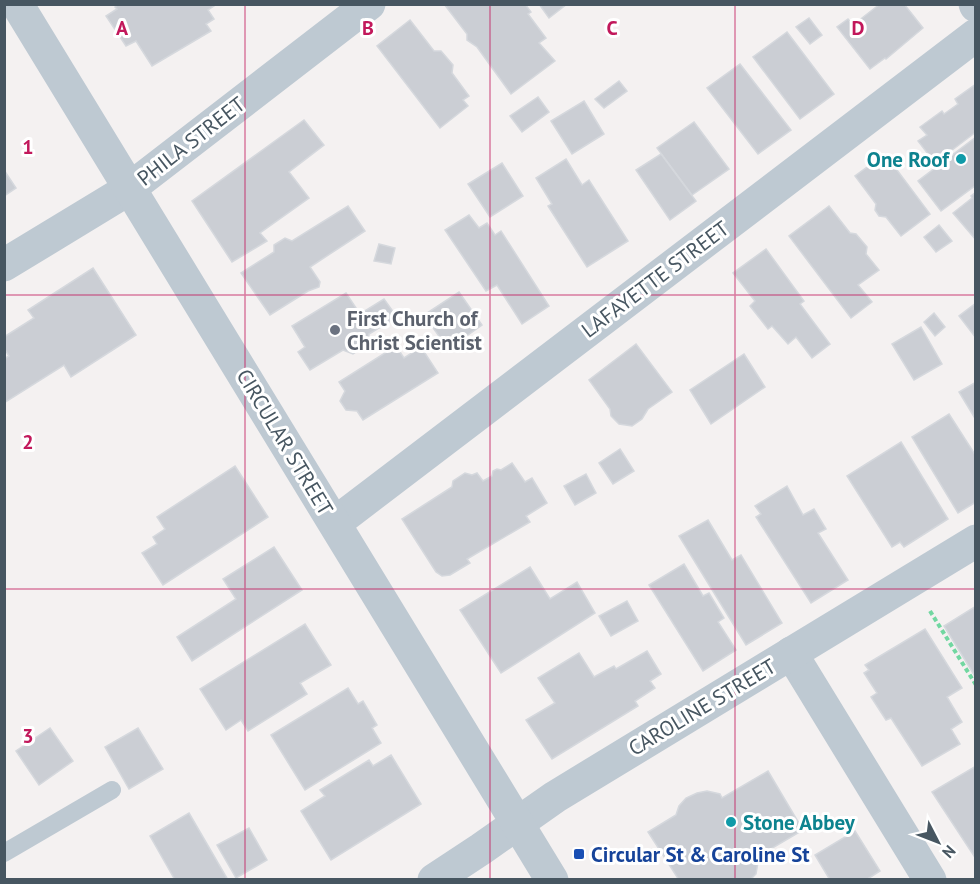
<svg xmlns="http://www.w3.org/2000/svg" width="980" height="884" viewBox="0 0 980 884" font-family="'PT Sans',sans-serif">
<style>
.building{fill:#cbced4;stroke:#d5d8dd;stroke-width:1.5}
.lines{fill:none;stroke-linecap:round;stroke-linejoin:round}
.path{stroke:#71d7a1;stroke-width:4;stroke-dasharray:4.5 3;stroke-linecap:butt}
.service{stroke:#bec9d2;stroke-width:18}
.minor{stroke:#bec9d2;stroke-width:33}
.tertiary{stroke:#bec9d2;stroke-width:33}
.grid{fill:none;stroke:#c2185b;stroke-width:1.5;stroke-opacity:0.55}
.culture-dot{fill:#0f9aa8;stroke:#fff;stroke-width:2}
.worship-dot{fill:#6b7280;stroke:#fff;stroke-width:2}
.transit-dot{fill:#1a4fb4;stroke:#fff;stroke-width:2}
.labels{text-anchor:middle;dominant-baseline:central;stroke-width:6;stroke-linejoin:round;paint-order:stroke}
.street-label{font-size:21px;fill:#475661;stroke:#fff}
.culture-label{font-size:21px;font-weight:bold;fill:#0d838f;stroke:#fff;text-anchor:end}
.worship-label{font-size:21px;font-weight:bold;fill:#5b616d;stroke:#fff;text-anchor:start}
.transit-label{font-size:21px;font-weight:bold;fill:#164399;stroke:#fff;text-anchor:start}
.grid-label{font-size:20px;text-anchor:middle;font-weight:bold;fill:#c2185b;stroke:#fff;stroke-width:6;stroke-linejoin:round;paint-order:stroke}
</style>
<rect width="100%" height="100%" fill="#f4f1f1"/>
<g class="building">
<path d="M119 4H217L208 10 214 19 206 24 211 31 152 66 136 41 126 46 106 16 117 9 115 7Z"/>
<path d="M444 4H525L531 12 528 14 546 38 539 43 555 61 511 94 477 47 467 40V34Z"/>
<path d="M539 4H567L549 18Z"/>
<path d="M880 4H904L923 28 886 59 885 58 870 69 837 27 848 19 853 25Z"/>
<path d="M809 18 822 35 810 44 796 27Z"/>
<path d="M410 20 434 51H441L453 65 452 73 469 96 463 100 468 106 440 128 377 46Z"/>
<path d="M787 32 834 94 800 119 753 57Z"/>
<path d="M740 64 791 130 758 154 707 88Z"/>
<path d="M619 81 627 91 604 108 595 99Z"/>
<path d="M976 84V132L935 163 918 141 927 135 920 127 942 111 944 114 958 104 955 99Z"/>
<path d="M538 97 549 112 522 132 510 116Z"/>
<path d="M584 101 604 134 572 154 551 121Z"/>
<path d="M304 120 324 145 289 172 309 198 260 233 267 241 232 262 192 201Z"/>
<path d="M694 122 729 169 692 195 657 148Z"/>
<path d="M976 137V185L941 211 918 181Z"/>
<path d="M661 154 696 201 670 220 636 170Z"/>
<path d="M885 154 930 214 901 236 886 217 879 216 875 210 876 204 855 176Z"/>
<path d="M566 159 582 185 589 180 628 241 587 267 548 206 552 204 536 178Z"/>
<path d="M502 163 523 196 490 217 468 184Z"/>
<path d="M4 170 16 188 4 196Z"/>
<path d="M976 192V240L953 213 972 198 971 196Z"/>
<path d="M348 206 365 231 310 267 320 282 319 287 308 291 270 315 241 273 274 252V245L285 238 292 241Z"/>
<path d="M829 206 850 233 856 234 867 247 866 254 879 270 858 285 872 302 851 318 789 236Z"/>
<path d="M469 215 479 228 487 223 495 235 501 231 549 306 522 324 497 285 486 291 445 230Z"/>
<path d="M939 225 952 241 936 252 924 237Z"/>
<path d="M379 244 395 248 391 264 374 261Z"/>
<path d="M766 249 804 301 800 304 830 344 812 358 796 337 788 344 772 326 768 329 750 306 755 301 733 273Z"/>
<path d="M93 268 136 335 71 377 64 365 4 403V359L9 356 4 348V337L34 318 28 310Z"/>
<path d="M459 292 482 325 448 349 424 315Z"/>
<path d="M346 293 360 314 384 299 397 317 369 334 368 344 353 354 343 350 310 370 298 352 305 347 292 326Z"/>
<path d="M976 303V338L959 316Z"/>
<path d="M934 313 945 327 935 336 924 322Z"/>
<path d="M921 327 942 364 914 380 892 344Z"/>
<path d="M636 344 672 392 648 409 642 419 632 426 619 424 611 416 610 409 589 380Z"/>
<path d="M396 346 404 358 421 347 438 373 363 420 357 411 346 410 340 401 345 391 339 382Z"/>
<path d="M744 354 765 387 711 424 690 390Z"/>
<path d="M976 382V420L959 392Z"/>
<path d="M949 414 976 456V502L958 513 912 437Z"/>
<path d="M901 442 948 519 904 547 900 542 892 547 847 476Z"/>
<path d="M620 449 634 471 613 484 599 463Z"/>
<path d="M512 463 525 482 532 478 547 503 526 516 530 522 467 559 470 563 450 575 442 576 436 572 402 519 452 487 453 481 465 473 472 475 477 473 483 481 492 476 493 471 497 469 501 470Z"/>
<path d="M235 466 268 517 163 585 142 553 157 544 153 537 165 529 157 517Z"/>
<path d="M586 474 596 493 575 505 564 486Z"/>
<path d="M787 486 803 515 814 509 826 529 818 533 848 580 811 603 756 517 761 514 755 506Z"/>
<path d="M708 520 732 560 741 555 782 623 746 645 679 536Z"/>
<path d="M274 547 302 590 192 661 177 637 236 599 223 579Z"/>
<path d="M684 564 703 596 709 593 724 618 718 622 736 650 703 671 649 585Z"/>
<path d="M530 567 550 599 577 582 595 613 501 673 460 610Z"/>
<path d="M627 601 638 621 611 636 599 616Z"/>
<path d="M976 606V678L944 626Z"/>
<path d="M305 624 331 665 300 683 307 694 248 731 241 720 226 730 200 689Z"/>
<path d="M925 629 962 688 947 697 962 722 951 729 960 744 922 766 891 718 886 720 871 697 877 693 864 673 869 670 865 665Z"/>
<path d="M647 651 661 674 650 681 655 688 635 701 638 706 552 759 526 720 555 703 538 678 579 653 594 677 614 666 616 669Z"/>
<path d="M348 688 358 704 363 701 377 725 372 728 381 743 305 790 271 735Z"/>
<path d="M50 728 73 761 39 785 16 751Z"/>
<path d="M138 728 163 769 129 789 105 747Z"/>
<path d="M391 755 421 804 331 860 301 811 325 796 320 790 369 760 373 766Z"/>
<path d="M976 766V859L932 792Z"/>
<path d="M768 771 803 830 759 856 756 874 750 880H679L648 832 676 815 679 806 686 798 697 793 707 791 720 794 722 798Z"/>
<path d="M189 813 228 880H175L150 836Z"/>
<path d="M249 828 267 860 236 878 217 845Z"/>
<path d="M855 831 880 871 866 880H830L815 855Z"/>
</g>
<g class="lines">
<path class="path" d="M930 611 976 685"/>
<path class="service" d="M4 853 112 790"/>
<g class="minor">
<path d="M975 4 976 6"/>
<path d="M4 265 129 189 369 4"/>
<path d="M335 523 976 35"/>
<path d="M791 653 930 880"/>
<path d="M434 880 481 849 555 797 976 541"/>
</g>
<path class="tertiary" d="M17 4 552 880"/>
</g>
<path class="grid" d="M245 4V880M490 4V880M735 4V880M4 295H976M4 589H976"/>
<g class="culture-dot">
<circle cx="961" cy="159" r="6"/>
<circle cx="731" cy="822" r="6"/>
</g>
<circle class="worship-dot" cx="335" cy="330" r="6"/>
<rect class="transit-dot" x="573" y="848" width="12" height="12" rx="3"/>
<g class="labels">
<g class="street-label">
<text transform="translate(191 141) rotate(-38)">PHILA STREET</text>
<text transform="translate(655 279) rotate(-37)">LAFAYETTE STREET</text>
<text transform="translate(285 442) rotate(59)">CIRCULAR STREET</text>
<text transform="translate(702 707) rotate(-31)">CAROLINE STREET</text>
</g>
<g class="culture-label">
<text x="949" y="159">One Roof</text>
<text x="743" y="822" text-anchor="start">Stone Abbey</text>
</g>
<g class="worship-label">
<text x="347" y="318">First Church of<tspan x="347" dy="24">Christ Scientist</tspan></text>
</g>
<g class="transit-label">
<text x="591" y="854">Circular St &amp; Caroline St</text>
</g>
</g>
<g class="grid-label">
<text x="122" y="35">A</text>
<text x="368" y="35">B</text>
<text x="612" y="35">C</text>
<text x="858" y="35">D</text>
<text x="28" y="154">1</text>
<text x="28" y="449">2</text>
<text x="28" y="743">3</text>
</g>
<rect width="980" height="884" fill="none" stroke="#475661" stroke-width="12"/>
<g transform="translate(938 842) rotate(132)" stroke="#ffffff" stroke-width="4.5" paint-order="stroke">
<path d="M0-4.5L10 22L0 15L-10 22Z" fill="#475661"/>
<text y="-9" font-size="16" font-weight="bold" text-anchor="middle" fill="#475661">N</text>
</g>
</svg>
